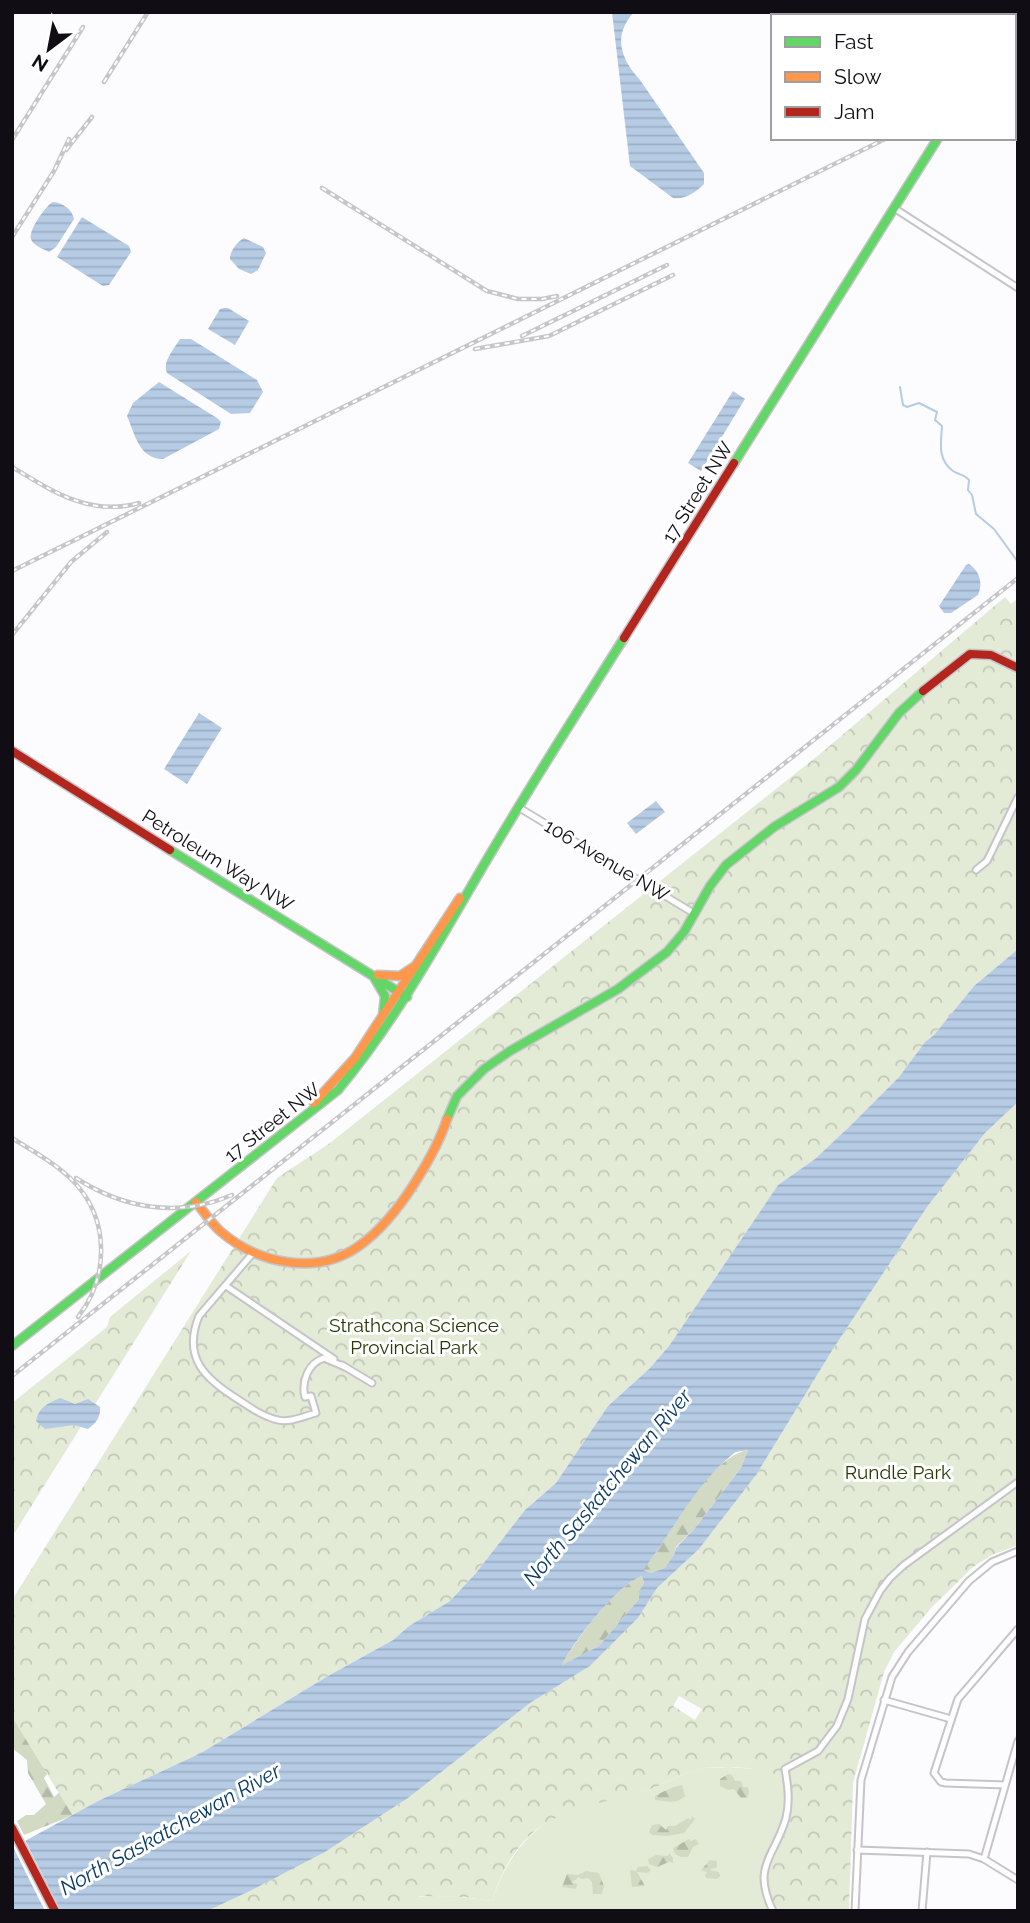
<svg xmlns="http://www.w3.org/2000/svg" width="1030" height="1923" viewBox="0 0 1030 1923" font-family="Raleway,sans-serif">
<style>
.green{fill:#e3ead6}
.forest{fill:url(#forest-firs)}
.park{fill:url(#park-crowns);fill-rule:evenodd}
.water{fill:url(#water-rules);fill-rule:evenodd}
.pier{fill:#fcfbfd}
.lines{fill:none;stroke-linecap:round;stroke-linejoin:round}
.stream{stroke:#b6cce5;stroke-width:2}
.street-casing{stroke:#c6c4c9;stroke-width:9}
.fast-casing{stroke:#c6c4c9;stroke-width:11}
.slow-casing{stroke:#c6c4c9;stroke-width:11}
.jam-casing{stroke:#c6c4c9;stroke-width:11}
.street{stroke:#fffeff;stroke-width:5}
.fast{stroke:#63d668;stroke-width:8}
.slow{stroke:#ff974d;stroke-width:8}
.jam{stroke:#b3261e;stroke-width:8}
.rail-casing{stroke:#c6c6c7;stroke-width:4.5}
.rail{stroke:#fff;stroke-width:2;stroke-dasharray:5;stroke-linecap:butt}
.labels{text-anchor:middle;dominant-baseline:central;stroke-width:6;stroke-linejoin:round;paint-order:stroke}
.street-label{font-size:19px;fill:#100d14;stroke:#fff}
.park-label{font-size:19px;fill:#2b3807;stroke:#fff}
.water-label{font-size:21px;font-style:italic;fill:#0a3a66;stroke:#fff}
</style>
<defs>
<pattern id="forest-firs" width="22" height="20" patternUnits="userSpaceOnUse" patternTransform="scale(1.75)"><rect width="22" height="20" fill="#d2dac4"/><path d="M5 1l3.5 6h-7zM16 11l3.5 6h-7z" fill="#b3baa8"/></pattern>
<pattern id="park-crowns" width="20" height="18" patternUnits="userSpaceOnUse" patternTransform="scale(1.75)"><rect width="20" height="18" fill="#e3ead6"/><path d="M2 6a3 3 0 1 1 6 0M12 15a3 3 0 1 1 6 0" fill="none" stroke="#c2c8b7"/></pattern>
<pattern id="water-rules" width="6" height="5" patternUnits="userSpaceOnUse" patternTransform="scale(1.75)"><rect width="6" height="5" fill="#b6cce5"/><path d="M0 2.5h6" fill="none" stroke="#9baec4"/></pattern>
</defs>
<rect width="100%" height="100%" fill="#fcfbfd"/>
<path class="green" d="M729 1767C743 1769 766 1767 777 1774 783 1778 785 1786 785 1793 785 1830 773 1869 767 1906L770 1911H366C405 1891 451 1895 492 1901 504 1862 530 1826 569 1810 594 1800 622 1798 647 1790 666 1784 684 1772 702 1768 711 1767 721 1768 729 1767Z"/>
<g class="forest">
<path d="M748 1450 741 1468 695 1528 676 1547 674 1555 666 1568 651 1573 642 1570C671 1538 706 1458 748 1450Z"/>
<path d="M642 1576 644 1583 639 1591V1599L599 1646 561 1666C576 1640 615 1586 642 1576Z"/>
<path d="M12 1701 53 1766 44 1778 54 1797 62 1790 78 1813 24 1835 17 1821 26 1815H34L46 1804 28 1773 27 1760 12 1748Z"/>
<path d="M728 1774 732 1775 735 1781H741L743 1787H748L749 1793 747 1798H741L734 1789 728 1790 720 1786V1779Z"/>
<path d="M682 1785 685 1796C676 1805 666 1801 655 1800V1796C663 1791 673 1787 682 1785Z"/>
<path d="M692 1816 695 1819 684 1833 668 1836 652 1835 649 1832 652 1825 659 1824 666 1830 668 1826H675L688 1818 691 1820Z"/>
<path d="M689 1839 691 1841 696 1839 699 1844 693 1847 688 1857H681L675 1854 673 1848Z"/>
<path d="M669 1853 673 1858V1863L669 1862 657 1867 649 1864 648 1859 656 1855 668 1856Z"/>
<path d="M710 1860 717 1861V1867L709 1870 719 1872 720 1876 717 1879 706 1878 705 1875 707 1872 701 1870Z"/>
<path d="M647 1866 651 1870 648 1873 637 1872 645 1886 632 1887 630 1870 636 1871 638 1867Z"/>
<path d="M586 1871 599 1873 604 1886 602 1894H593L592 1882 588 1878 582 1879 578 1877 576 1880 571 1882 577 1884 576 1889 562 1887 567 1874 578 1875Z"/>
</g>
<g class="park">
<path d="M1005 597 1011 604 1018 598V949L974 986 934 1035 925 1042 899 1077 850 1126 815 1159 778 1185 669 1346 649 1369 608 1406 556 1483 525 1510 476 1573 450 1601 409 1626 393 1640 328 1676 201 1753 100 1800 73 1816 12 1717V1600L277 1178 330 1143 820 754Z"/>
<path d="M1018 1102V1545L992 1555 973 1567 932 1607 894 1652 884 1672 853 1783 849 1911H770C743 1862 803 1811 781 1779 773 1766 719 1766 704 1768 686 1771 667 1783 650 1789 611 1803 570 1804 536 1830 514 1848 500 1874 492 1901L465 1897 421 1896 366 1911H207L250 1891 325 1852 408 1798 530 1703 590 1666 638 1618 657 1588 699 1549 756 1475 833 1349 927 1207 985 1133ZM679 1696 702 1709 695 1720 673 1706Z"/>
<path d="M191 1251 12 1537V1403L107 1327 110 1317Z"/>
</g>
<g class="water">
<path d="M612 12H634C612 36 621 59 640 80L704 173V184C696 192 685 200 673 198L630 166Z"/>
<path d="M53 202C63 203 72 209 74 219L56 247 49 252C43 249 33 245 31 239 28 231 46 205 53 202Z"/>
<path d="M82 217 129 246 131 252 109 285 103 286 57 257Z"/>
<path d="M244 238 263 247 266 253 258 270 251 274 239 269 230 259C230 251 237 242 244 238Z"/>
<path d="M224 308H228L249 321 235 345 208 329 220 309Z"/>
<path d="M180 339H191L257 380 263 392 250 413 231 414 167 373C162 362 174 349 180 339Z"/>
<path d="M159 382 217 418 221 422 219 429 163 459C139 459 135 434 127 416L133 403Z"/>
<path d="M733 391 745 399 701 471 688 463Z"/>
<path d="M969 564C980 571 983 584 978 595L951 613H944L939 606 966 565Z"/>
<path d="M199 713 222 728 187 784 164 769Z"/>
<path d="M656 801 665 812 636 834 627 823Z"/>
<path d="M1018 949V1102L985 1133 927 1207 833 1349 756 1475 699 1549 657 1588 638 1618 590 1666 530 1703 408 1798 325 1852 250 1891 207 1911H12V1848L100 1800 201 1753 328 1676 393 1640 409 1626 450 1601 476 1573 525 1510 556 1483 608 1406 649 1369 669 1346 778 1185 815 1159 850 1126 899 1077 925 1042 934 1035 974 986ZM748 1450 741 1468 695 1528 676 1548 674 1555 665 1568 651 1573 643 1570C672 1533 695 1484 733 1454 736 1451 743 1451 748 1450ZM642 1576 644 1583 639 1591V1599L599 1646 562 1665C574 1641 617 1585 642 1576Z"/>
<path d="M60 1398 75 1404 88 1399 100 1407C101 1417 96 1423 88 1429L74 1425 45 1429 36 1421C38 1408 48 1403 60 1398Z"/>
</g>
<path class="pier" d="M24 1838 61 1911H45L12 1845Z"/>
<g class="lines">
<path class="stream" d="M900 387 903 405 907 407 919 403 937 412 935 420 942 426C941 443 937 459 953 471 959 475 964 474 969 480L968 490 972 495 976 514 994 529 1018 562"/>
<g class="street-casing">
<g id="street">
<path d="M894 208 1018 288"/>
<path d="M518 807 695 914"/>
<path d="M976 870 987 861 1018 797"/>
<path d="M253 1253 199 1316C182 1358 205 1379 239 1400 251 1408 264 1417 278 1420 290 1423 304 1416 316 1413L311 1396 305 1397C301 1382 308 1363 324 1358L345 1367"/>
<path d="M226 1286 334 1359"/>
<path d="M342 1365 372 1383"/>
<path d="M884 1700 951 1719"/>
<path d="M1005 1785 946 1783 941 1782 934 1773 958 1699 1018 1629"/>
<path d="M857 1850 969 1854 984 1859 1018 1880"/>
<path d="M984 1859 1018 1741"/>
<path d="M773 1911C751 1865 775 1857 786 1818 790 1801 788 1786 785 1769L818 1751 837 1726 848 1699 865 1619 880 1591 890 1578 904 1565 1018 1482"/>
<path d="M855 1911 861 1780 892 1677 908 1652 969 1581 992 1562 1018 1551"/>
<path d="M922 1911 927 1852"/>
</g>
</g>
<g class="fast-casing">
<g id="fast">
<path d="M734 463 938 138"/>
<path d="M170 850 407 997"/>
<path d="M375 979 385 996 383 1015"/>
<path d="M447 1119 457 1096 484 1069 510 1051 618 989 667 952 684 932 710 886 726 865 774 827 839 787 856 770 899 713 923 691"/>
<path d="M12 1346 338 1090C402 1013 447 926 498 841 539 772 582 705 624 638"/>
</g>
</g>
<g class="slow-casing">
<g id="slow">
<path d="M1014 17 1017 12"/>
<path d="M378 975 400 976 415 966"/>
<path d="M314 1103 355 1058 460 898"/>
<path d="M196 1202C204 1212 211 1223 220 1231 258 1264 317 1276 359 1246 383 1229 401 1205 416 1181 428 1162 440 1141 447 1119"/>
</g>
</g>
<g class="jam-casing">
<g id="jam">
<path d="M624 638 734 463"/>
<path d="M923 691 970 654 991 655 1018 668"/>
<path d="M12 751 170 850"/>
<path d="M12 1828 55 1911"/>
</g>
</g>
<use href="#street" class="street"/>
<use href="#fast" class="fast"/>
<use href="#slow" class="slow"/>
<use href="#jam" class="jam"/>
<g class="rail-casing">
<g id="rail">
<path d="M1014 76 1018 74"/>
<path d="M104 82 148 12"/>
<path d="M12 140 83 27"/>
<path d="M66 150 92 117"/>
<path d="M322 188 487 291 518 299H542L557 296"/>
<path d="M12 237 54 171 69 139"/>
<path d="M522 336 667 265"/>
<path d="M475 349 549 336 673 275"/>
<path d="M12 467C52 491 90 517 139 503"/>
<path d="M12 571 887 138"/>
<path d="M12 635 71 562 107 532"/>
<path d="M12 1138C34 1152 57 1164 74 1182 110 1220 109 1277 78 1317"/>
<path d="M76 1178C124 1209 179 1218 232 1195"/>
<path d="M12 1376 1018 578"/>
</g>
</g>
<use href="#rail" class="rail"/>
</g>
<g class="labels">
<g class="street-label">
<text transform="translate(697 492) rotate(-58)">17 Street NW</text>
<text transform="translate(218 860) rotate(32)">Petroleum Way NW</text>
<text transform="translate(607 860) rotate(31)">106 Avenue NW</text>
<text transform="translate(272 1122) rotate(-38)">17 Street NW</text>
</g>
<g class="park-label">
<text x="414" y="1325">Strathcona Science<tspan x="414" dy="22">Provincial Park</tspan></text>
<text x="898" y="1472">Rundle Park</text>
</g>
<g class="water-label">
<text transform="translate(607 1487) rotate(-50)">North Saskatchewan River</text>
<text transform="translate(170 1829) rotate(-29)">North Saskatchewan River</text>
</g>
</g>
<rect width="1030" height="1923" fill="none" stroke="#100d14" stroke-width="28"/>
<rect x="771" y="14" width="245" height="126" fill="#ffffff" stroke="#9f9ea1" stroke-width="2"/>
<rect x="785" y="37" width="35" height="10" fill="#63d668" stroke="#9f9ea1" stroke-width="2"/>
<text x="834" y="49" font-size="21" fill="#100d14">Fast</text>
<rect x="785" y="72" width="35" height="10" fill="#ff974d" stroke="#9f9ea1" stroke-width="2"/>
<text x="834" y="84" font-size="21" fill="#100d14">Slow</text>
<rect x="785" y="107" width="35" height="10" fill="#b3261e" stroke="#9f9ea1" stroke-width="2"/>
<text x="834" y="119" font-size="21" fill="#100d14">Jam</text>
<g transform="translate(49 49) rotate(212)" stroke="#ffffff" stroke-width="5" paint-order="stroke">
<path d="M0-5L12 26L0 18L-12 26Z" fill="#100d14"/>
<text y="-10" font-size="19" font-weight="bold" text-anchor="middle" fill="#100d14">N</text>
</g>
</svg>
